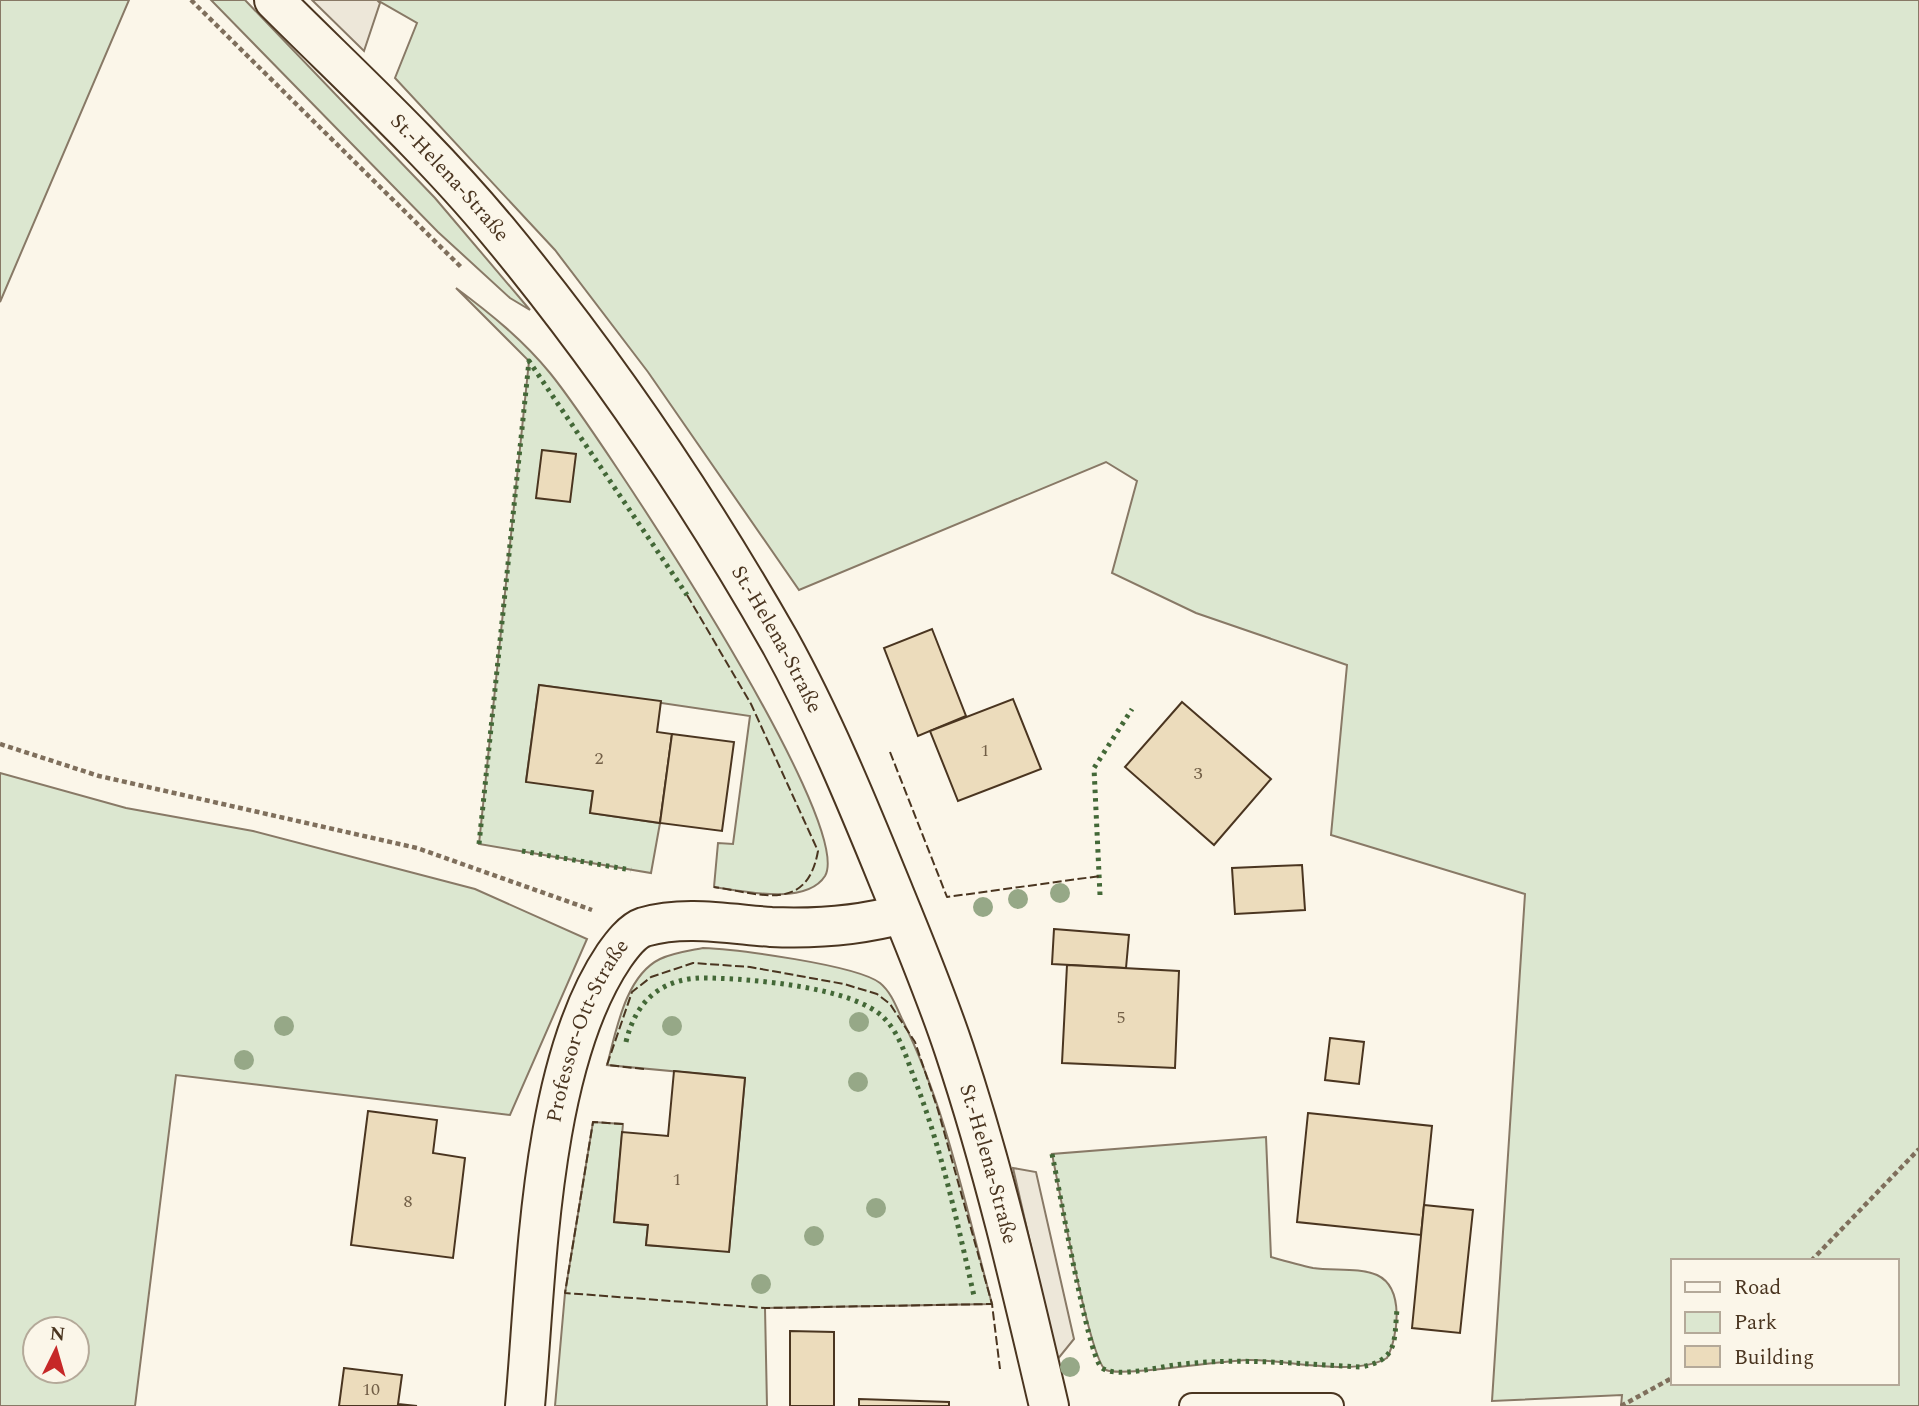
<svg xmlns="http://www.w3.org/2000/svg" width="1919" height="1406" viewBox="0 0 1919 1406" font-family="Spectral,serif">
<style>
.green{fill:#dce7d0;stroke:#887966;stroke-width:2;fill-rule:evenodd}
.parking{fill:#ede7d9;stroke:#887966;stroke-width:2}
.building{fill:#ecdcbc;stroke:#4a3520;stroke-width:2}
.lines{fill:none;stroke-linecap:round;stroke-linejoin:round}
.service-casing{stroke:#4a3520;stroke-width:28}
.minor-casing{stroke:#4a3520;stroke-width:42}
.path{stroke:#7f6f5c;stroke-width:4.5;stroke-dasharray:5 3.5;stroke-linecap:butt}
.service{stroke:#fbf6e9;stroke-width:24}
.minor{stroke:#fbf6e9;stroke-width:38}
.hedge{stroke:#436837;stroke-width:5;stroke-dasharray:3.5 5;stroke-linecap:butt}
.fence{stroke:#4a3520;stroke-width:2;stroke-dasharray:9 3.5;stroke-linecap:butt}
.tree{fill:#96a887}
.labels{text-anchor:middle;dominant-baseline:central;stroke-width:5;stroke-linejoin:round;paint-order:stroke}
.number-label{font-size:18px;fill:#725f47}
.street-label{font-size:21px;fill:#4a3520;stroke:#fbf6e9}
</style>
<rect width="100%" height="100%" fill="#fbf6e9"/>
<g class="green">
<path d="M0 0H129L0 302Z"/>
<path d="M211 0H245L435 198 530 310 510 298 438 232Z"/>
<path d="M377 0H1919V1406H1621L1622 1395 1492 1401 1525 894 1331 835 1347 665 1196 613 1112 573 1137 481 1106 462 799 590 648 372 555 250 395 78 417 23ZM1672 1261H1896V1383H1672Z"/>
<path d="M456 288C491 314 523 340 550 373 597 431 857 822 825 876 806 906 742 891 714 887L718 843 733 844 750 716 539 685 526 781 593 791 590 813 660 823 651 873 479 844 529 361Z"/>
<path d="M0 773 126 808 253 831 475 889 587 939 510 1115 176 1075 135 1406H0ZM35 1329H77V1371H35Z"/>
<path d="M703 948C735 949 857 965 880 983 891 992 896 1006 902 1019 946 1107 966 1208 992 1304L765 1308 767 1406H555L565 1293 593 1122 623 1124 614 1222 648 1225 646 1245 729 1251 745 1078 607 1065C616 1032 625 976 660 959 673 953 688 951 703 948Z"/>
<path d="M1266 1137 1271 1257C1285 1261 1299 1265 1313 1268 1333 1271 1359 1267 1377 1275 1405 1288 1398 1337 1387 1358 1354 1377 1289 1360 1250 1360 1223 1360 1121 1377 1106 1370 1090 1363 1058 1182 1052 1154Z"/>
</g>
<g class="parking">
<path d="M312 0H377L380 3 364 51Z"/>
<path d="M1013 1168 1036 1172 1074 1339 1057 1360Z"/>
</g>
<g class="building">
<path d="M542 450 576 454 570 502 536 498Z"/>
<path d="M932 629 966 716 918 736 884 648Z"/>
<path d="M539 685 661 701 657 732 672 734 660 823 590 813 593 791 526 782Z"/>
<path d="M1013 699 1041 769 958 801 930 731Z"/>
<path d="M1182 702 1271 779 1214 845 1125 767Z"/>
<path d="M672 734 734 742 722 831 660 823Z"/>
<path d="M1302 865 1305 910 1235 914 1232 868Z"/>
<path d="M1054 929 1129 935 1126 968 1052 964Z"/>
<path d="M1067 965 1179 971 1175 1068 1062 1063Z"/>
<path d="M1330 1038 1364 1042 1359 1084 1325 1080Z"/>
<path d="M674 1071 745 1078 729 1252 646 1245 648 1225 614 1222 622 1132 668 1136Z"/>
<path d="M368 1111 437 1120 433 1153 465 1158 453 1258 351 1245Z"/>
<path d="M1308 1113 1432 1126 1421 1235 1297 1222Z"/>
<path d="M1424 1205 1473 1210 1460 1333 1412 1328Z"/>
<path d="M790 1331 834 1332V1406H790Z"/>
<path d="M344 1368 402 1375 398 1404 417 1406H339Z"/>
<path d="M859 1399 949 1402V1406H859Z"/>
</g>
<g class="lines">
<g class="service-casing">
<path id="service" d="M1192 1406H1331"/>
</g>
<g class="minor-casing">
<g id="minor">
<path id="s1" d="M274 0C349 75 429 148 497 230 603 358 698 498 780 642 822 718 856 800 889 881 912 937 935 992 954 1049 993 1166 1021 1286 1049 1406"/>
<path id="s2" d="M525 1406C537 1274 539 1067 614 956 621 946 632 931 644 927 684 915 730 924 771 927 817 929 858 926 902 914"/>
</g>
</g>
<g class="path">
<path d="M191 0 462 268"/>
<path d="M0 744 99 776 417 848 592 910"/>
<path d="M1811 1261 1919 1149"/>
<path d="M1621 1406 1672 1378"/>
</g>
<use href="#service" class="service"/>
<use href="#minor" class="minor"/>
<g class="hedge">
<path d="M479 844 529 361 687 595"/>
<path d="M522 851 631 870"/>
<path d="M1100 895 1094 768 1132 709"/>
<path d="M626 1042C636 999 664 976 710 978 752 979 854 987 884 1018 899 1033 906 1056 913 1075 941 1146 957 1221 974 1296"/>
<path d="M1052 1154C1059 1186 1087 1352 1101 1367 1113 1379 1159 1367 1174 1365 1238 1357 1298 1364 1361 1367 1398 1360 1394 1342 1397 1309"/>
</g>
<g class="fence">
<path d="M687 595 751 704 818 851C807 913 761 894 714 887"/>
<path d="M890 752 947 897 1100 876"/>
<path d="M644 1069 607 1065 632 992 651 977 693 963 750 967 844 984 877 994 890 1004 915 1042 938 1110 992 1304 1000 1369"/>
<path d="M623 1124 593 1122 565 1293 765 1308 992 1304"/>
</g>
</g>
<g class="tree">
<circle cx="1060" cy="893" r="10"/>
<circle cx="1018" cy="899" r="10"/>
<circle cx="983" cy="907" r="10"/>
<circle cx="859" cy="1022" r="10"/>
<circle cx="284" cy="1026" r="10"/>
<circle cx="672" cy="1026" r="10"/>
<circle cx="244" cy="1060" r="10"/>
<circle cx="858" cy="1082" r="10"/>
<circle cx="876" cy="1208" r="10"/>
<circle cx="814" cy="1236" r="10"/>
<circle cx="761" cy="1284" r="10"/>
<circle cx="1070" cy="1367" r="10"/>
</g>
<g class="labels">
<g class="number-label">
<text x="985" y="750">1</text>
<text x="599" y="758">2</text>
<text x="1198" y="773">3</text>
<text x="1121" y="1017">5</text>
<text x="677" y="1179">1</text>
<text x="408" y="1201">8</text>
<text x="371" y="1389">10</text>
</g>
<g class="street-label">
<text stroke="none"><textPath href="#s1" startOffset="250">St.-Helena-Straße</textPath></text>
<text stroke="none"><textPath href="#s1" startOffset="817">St.-Helena-Straße</textPath></text>
<text stroke="none"><textPath href="#s2" startOffset="383">Professor-Ott-Straße</textPath></text>
<text stroke="none"><textPath href="#s1" startOffset="1384">St.-Helena-Straße</textPath></text>
</g>
</g>
<rect x="1671" y="1259" width="228" height="126" fill="#fbf6e9" stroke="#b4a999" stroke-width="2"/>
<rect x="1685" y="1282" width="35" height="10" fill="#fbf6e9" stroke="#b4a999" stroke-width="2"/>
<text x="1734" y="1294" font-size="21" fill="#4a3520">Road</text>
<rect x="1685" y="1312" width="35" height="21" fill="#dce7d0" stroke="#b4a999" stroke-width="2"/>
<text x="1734" y="1329" font-size="21" fill="#4a3520">Park</text>
<rect x="1685" y="1346" width="35" height="21" fill="#ecdcbc" stroke="#b4a999" stroke-width="2"/>
<text x="1734" y="1364" font-size="21" fill="#4a3520">Building</text>
<g transform="translate(56 1350) rotate(5)"><circle r="33" fill="#fbf6e9" stroke="#b4a999" stroke-width="2"/>
<path d="M0-5L12 26L0 18L-12 26Z" fill="#c62828"/>
<text y="-10" font-size="19" font-weight="bold" text-anchor="middle" fill="#4a3520">N</text>
</g>
</svg>
